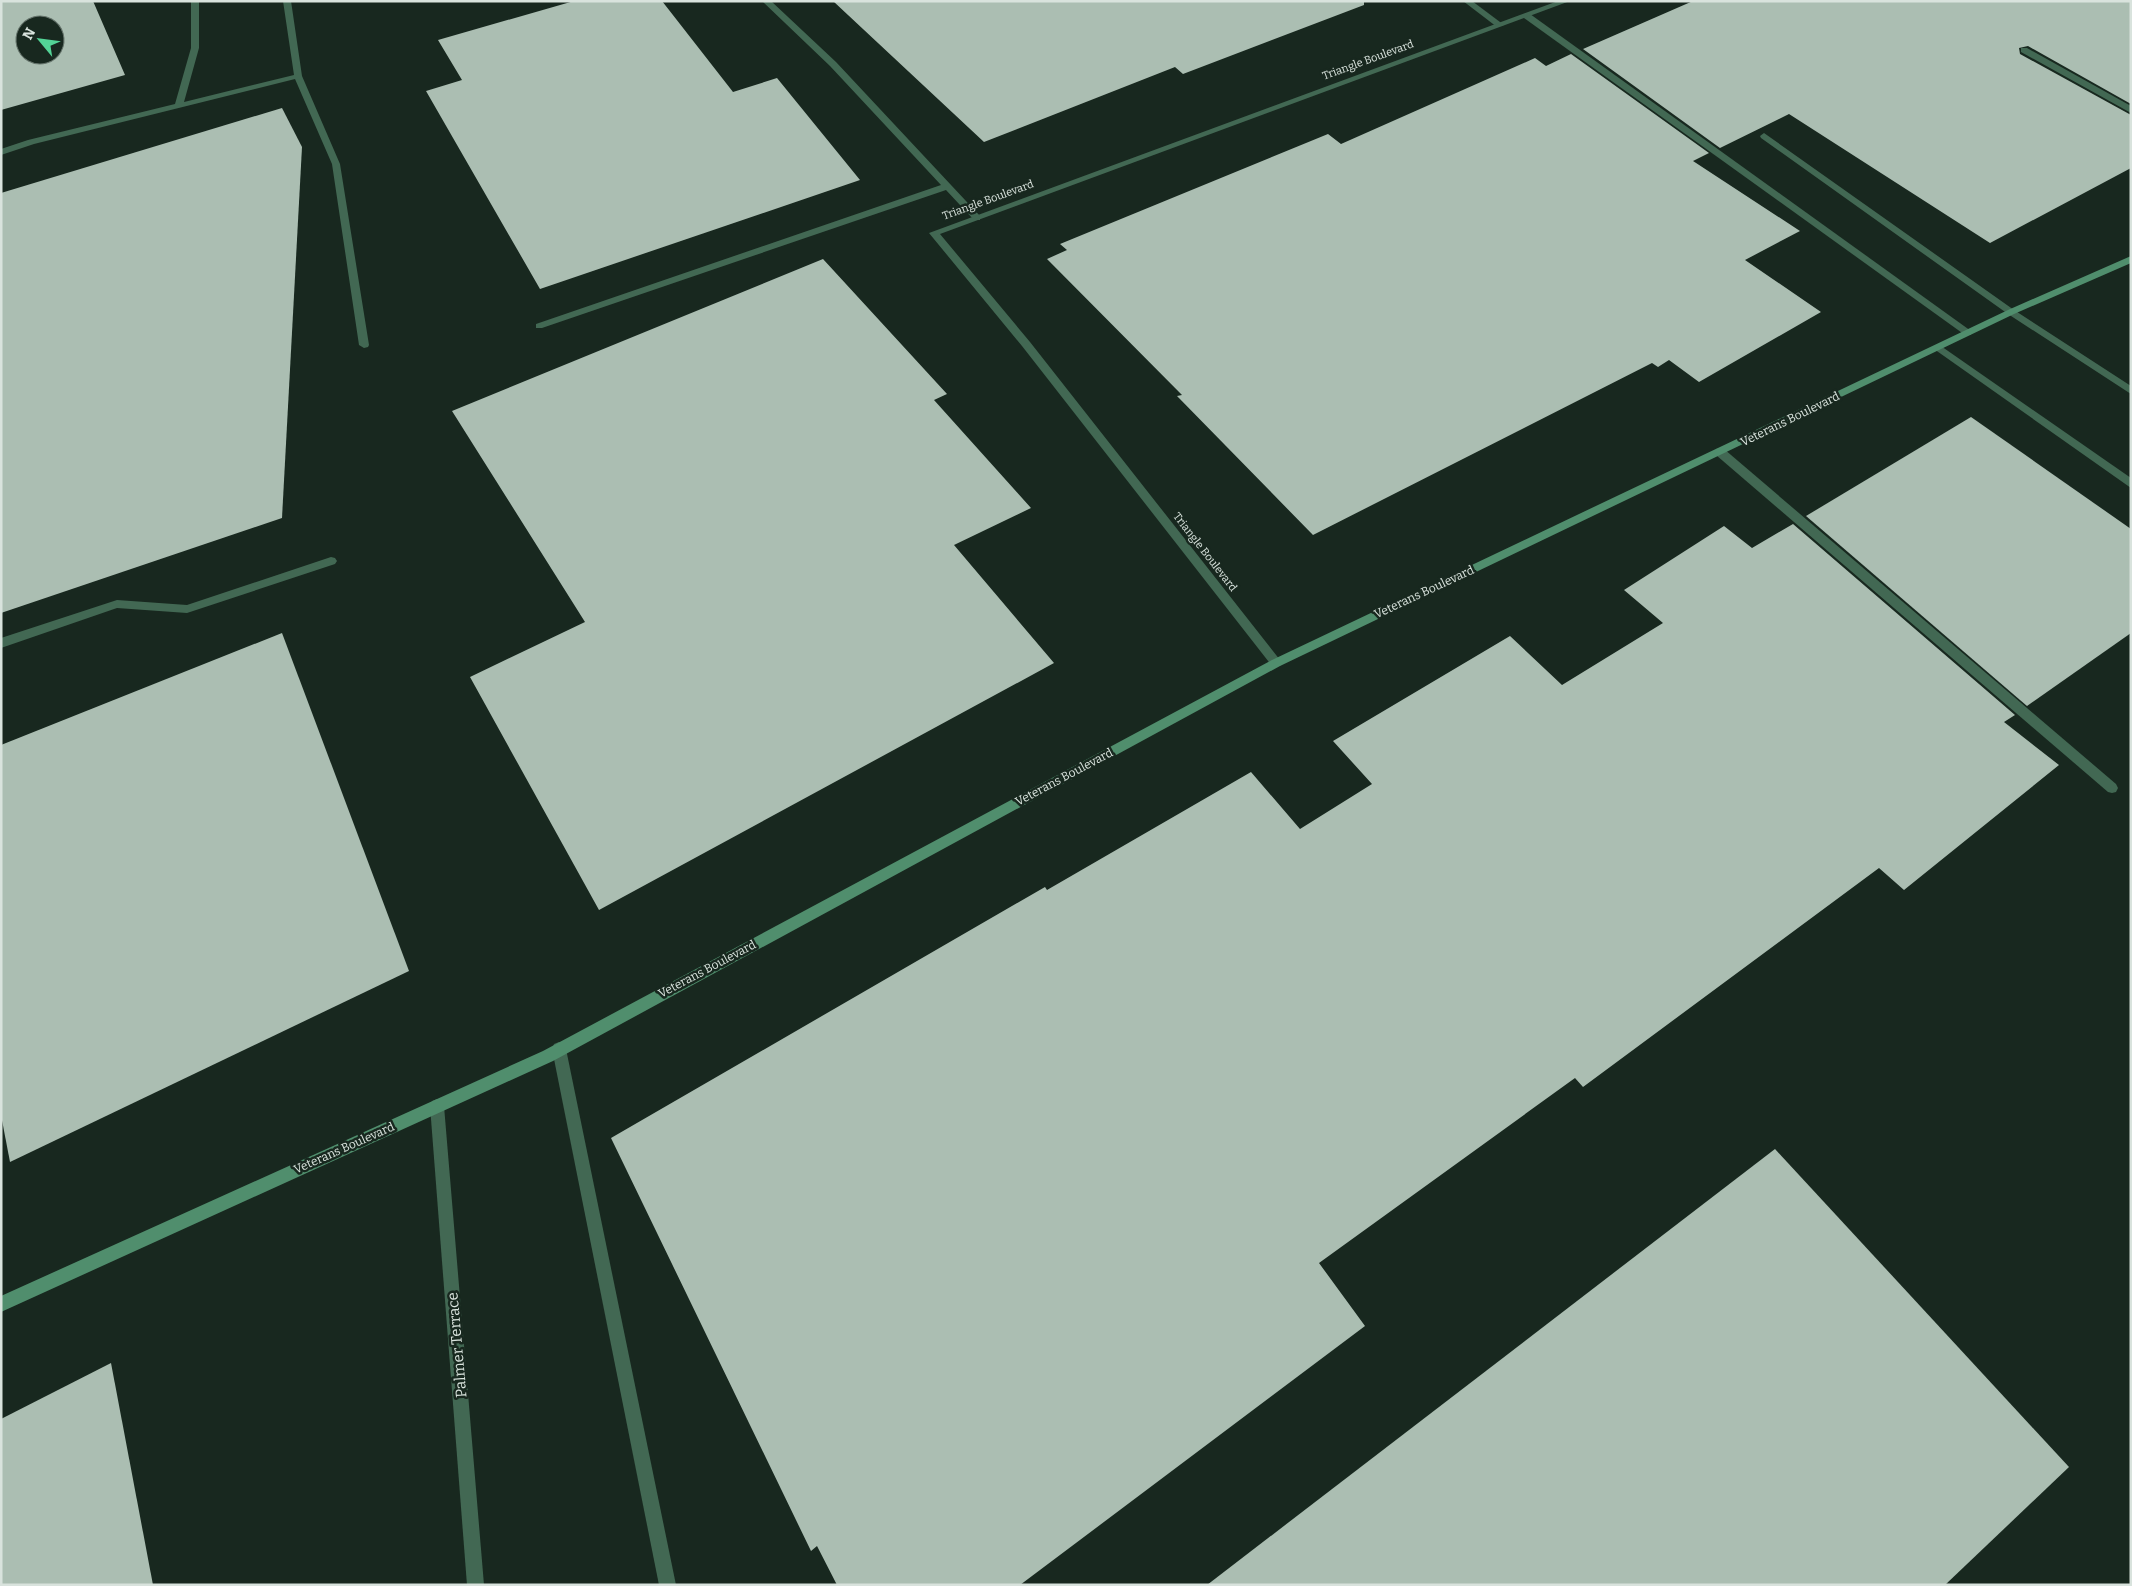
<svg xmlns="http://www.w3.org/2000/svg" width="2132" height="1586" viewBox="0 0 2132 1586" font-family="Bitter,serif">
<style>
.building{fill:#abbeb2;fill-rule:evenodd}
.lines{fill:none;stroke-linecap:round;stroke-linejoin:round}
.lane{fill:#426853;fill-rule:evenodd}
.street{fill:#426853;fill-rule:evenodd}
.secondary{fill:#508e6d;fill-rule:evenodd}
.labels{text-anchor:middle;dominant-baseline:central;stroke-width:5;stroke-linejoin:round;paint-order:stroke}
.far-street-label{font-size:11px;fill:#d9e3dd;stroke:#18281f}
.street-label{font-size:12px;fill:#d9e3dd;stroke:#18281f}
.near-street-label{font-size:15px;fill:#d9e3dd;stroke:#18281f}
</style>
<rect width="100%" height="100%" fill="#18281f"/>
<g class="building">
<path d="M1 1H93L125 75 1 110ZM25 25H55V55H25Z"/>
<path d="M574 1H662L733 92 777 78 860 180 540 289 426 91 462 80 438 40Z"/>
<path d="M833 1H1364V5L1183 74 1175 67 984 142Z"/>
<path d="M1693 1H2131V104L2028 46 2019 48 2020 54 2131 115V168L1990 243 1789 114 1720 148 1583 49Z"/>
<path d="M1571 54 1709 153 1693 161 1800 231 1745 260 1821 312 1699 382 1669 360 1658 367 1652 363 1313 535 1177 396 1182 395 1047 259 1067 250 1060 244 1328 134 1341 144 1535 58 1546 66Z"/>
<path d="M282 108 302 147 282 518 1 613V193Z"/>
<path d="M823 259 947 394 934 400 1031 508 954 545 1054 663 599 910 470 677 585 622 452 411Z"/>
<path d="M1971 417 2131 529V633L2027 706 1806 516Z"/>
<path d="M1793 524 2015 715 2004 722 2059 765 1904 890 1879 868 1583 1087 1575 1078 1319 1263 1365 1326 1020 1585H837L817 1546 811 1551 611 1138 1045 887 1047 890 1251 772 1300 829 1372 784 1333 741 1510 636 1562 685 1663 623 1624 590 1724 526 1752 548Z"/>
<path d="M282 633 409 971 10 1162 1 1115V745Z"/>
<path d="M1775 1149 2069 1467 1945 1585H1207Z"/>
<path d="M111 1363 153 1585H1V1419Z"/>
</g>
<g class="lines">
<g class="lane">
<path d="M191 1H199V48L184 102 294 75 283 1H291L302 76 340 164 369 345 368 347 364 348 359 345 332 164 295 79 34 144 1 155V149L28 140 175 104 191 48Z"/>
<path d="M762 1H771L836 62 980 216V220H974L946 190 542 328H536V324L941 185 830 66Z"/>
<path d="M1463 1H1472L1504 25 1497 27Z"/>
<path d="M1524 14H1530L1971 331V335H1965L1524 18Z"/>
<path d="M2021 48H2027L2131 106V113L2021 52Z"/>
<path d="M1764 133 2014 310 2131 386V394L2008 314 1761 138 1760 136Z"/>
<path d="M1938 344 2131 478V488L1934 349 1933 347Z"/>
<path d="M1720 448 1724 449 2116 784 2118 788 2116 792 2112 793 2108 792 1716 455 1715 452 1716 449Z"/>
<path d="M331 557 335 558 337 561 335 564 187 613 117 608 1 648V638L117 600 187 605Z"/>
<path d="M559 1042 564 1044 566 1049 676 1585H659L552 1049 554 1044Z"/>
</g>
<g class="street">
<path d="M1558 1H1570L940 234 1030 342 1280 660 1282 663 1280 666H1272L1022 346 929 233Z"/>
<path d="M437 1099 442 1101 444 1106 484 1585H467L430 1106 432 1101Z"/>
</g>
<path class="secondary" d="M2131 256V263L2014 314 1280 666 553 1061 1 1312V1296L543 1051 1272 660 2008 310Z"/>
</g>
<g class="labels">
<g class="far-street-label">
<text transform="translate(1368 60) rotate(-20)">Triangle Boulevard</text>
<text transform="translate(988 200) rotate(-20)">Triangle Boulevard</text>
<text transform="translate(1205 552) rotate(52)">Triangle Boulevard</text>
</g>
<g class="street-label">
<text transform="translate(1790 419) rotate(-26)">Veterans Boulevard</text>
<text transform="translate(1424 592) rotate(-25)">Veterans Boulevard</text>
<text transform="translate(1064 777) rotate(-28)">Veterans Boulevard</text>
<text transform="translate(707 969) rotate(-28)">Veterans Boulevard</text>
<text transform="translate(344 1148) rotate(-24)">Veterans Boulevard</text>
</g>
<g class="near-street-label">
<text transform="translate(457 1345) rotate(-95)">Palmer Terrace</text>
</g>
</g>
<rect width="2132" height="1586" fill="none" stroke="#d9e3dd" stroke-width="5"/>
<g transform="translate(40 40) rotate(299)"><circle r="24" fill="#18281f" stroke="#65736b"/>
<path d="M0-4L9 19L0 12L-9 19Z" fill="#53d396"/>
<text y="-8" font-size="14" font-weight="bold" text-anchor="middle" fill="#d9e3dd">N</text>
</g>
</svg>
